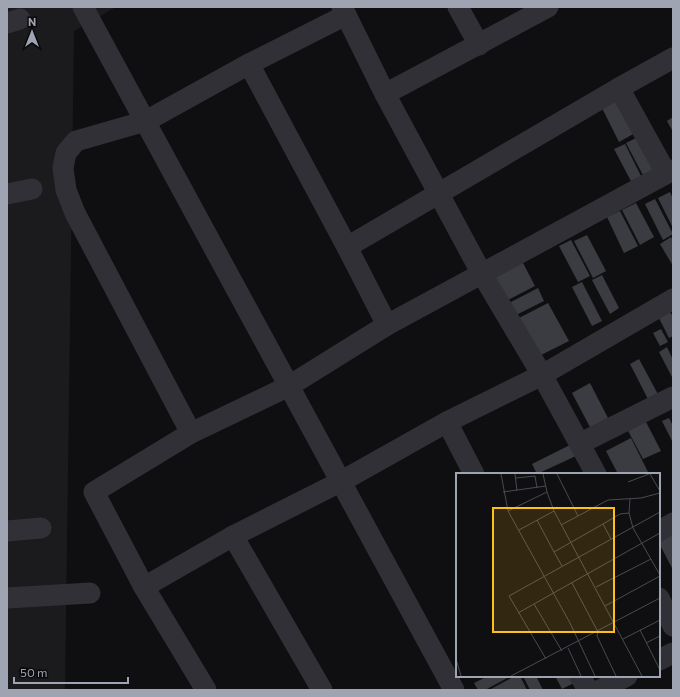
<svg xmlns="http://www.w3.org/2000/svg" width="680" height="697" viewBox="0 0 680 697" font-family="Commissioner,sans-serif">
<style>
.built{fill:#1b1b1e}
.building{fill:#3b3c41}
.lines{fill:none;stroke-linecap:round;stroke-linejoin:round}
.minor{stroke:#303036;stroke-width:21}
.inset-road{fill:none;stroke:#494b52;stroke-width:1}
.view{fill:#febf1a;fill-opacity:0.15;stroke:#febf1a;stroke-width:2}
.inset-edge{fill:none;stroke:#9fa4b3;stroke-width:2}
</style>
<rect width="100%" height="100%" fill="#0f0f11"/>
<path class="built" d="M7 7H116L74 31 65 690H7Z"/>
<g class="building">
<path d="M616 96 635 133 619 142 600 104Z"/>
<path d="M673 117V132L667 121Z"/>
<path d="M642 135 659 169 644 177 626 143Z"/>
<path d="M625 144 642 178 632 183 614 149Z"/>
<path d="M670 192 673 199V228L658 198Z"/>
<path d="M655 199 673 234 663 240 645 204Z"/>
<path d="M636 203 654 237 640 245 622 210Z"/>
<path d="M620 211 638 246 624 253 607 217Z"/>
<path d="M587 235 606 271 593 278 574 241Z"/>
<path d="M671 237 673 241V266L660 244Z"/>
<path d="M571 240 590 276 578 282 559 246Z"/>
<path d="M522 261 535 286 506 301 493 276Z"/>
<path d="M602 275 619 308 610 314 592 280Z"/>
<path d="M582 282 602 321 592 326 572 287Z"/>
<path d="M538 288 544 301 516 315 509 303Z"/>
<path d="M548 303 569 341 539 356 519 318Z"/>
<path d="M668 308 673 317V336L669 338 657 314Z"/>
<path d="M661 329 668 342 660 346 653 333Z"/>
<path d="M667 347 673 360V379L659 352Z"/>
<path d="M639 359 660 398 650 403 630 364Z"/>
<path d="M590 383 610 422 592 431 572 393Z"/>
<path d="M644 418 661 451 643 459 626 427Z"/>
<path d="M669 418 673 426 672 441 662 421Z"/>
<path d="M631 438 649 474H618L606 451Z"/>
<path d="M570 445 576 456 537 474 532 464Z"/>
<path d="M673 529V570L659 543V537Z"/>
<path d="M488 676H511L485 690H478L474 683Z"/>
<path d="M515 676H520L527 690H489Z"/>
<path d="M523 676H536L543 690H530Z"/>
<path d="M555 676H571L574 683 562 689Z"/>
</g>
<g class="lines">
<g class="minor">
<path d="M83 7 454 690"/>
<path d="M342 7 385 94 482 274 542 375 596 474"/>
<path d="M458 7 479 45"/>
<path d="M7 23 20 19"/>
<path d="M249 64 347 247"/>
<path d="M619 88 673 58"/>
<path d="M385 94 548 7"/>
<path d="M7 194 32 189"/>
<path d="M387 325 347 247 619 88 666 173"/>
<path d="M447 422 474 474"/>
<path d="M191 433 75 213 66 190 63 168 66 153 76 141 146 121 249 64 346 15"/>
<path d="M581 443 673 397"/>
<path d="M7 531 41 528"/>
<path d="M659 531 673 523"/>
<path d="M233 536 322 690"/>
<path d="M144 587 233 536 342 481 447 422 542 375 673 299"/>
<path d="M7 598 90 593"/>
<path d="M659 598 673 626"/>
<path d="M659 660 673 653"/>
<path d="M580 676 588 690"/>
<path d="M206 690 144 587 94 492 191 433 289 386 387 325 673 170"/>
<path d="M600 690 627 676"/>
</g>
</g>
<g transform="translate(456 473)">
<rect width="204" height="204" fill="#0f0f11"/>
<path class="inset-road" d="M45 1 52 38 114 150 139 203M59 1 61 18M87 1 91 19 98 38 186 203M101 1 122 43M194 1 204 18M60 5 79 3 81 15M172 9 193 1M47 19 90 13M52 38 91 19M173 40 174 26M81 47 98 79M147 51 164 41 173 40 177 55 204 102M105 52 152 27 185 25 204 20M63 57 98 38M106 93 98 79 147 51 155 66M116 110 142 159 141 163 160 203M140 114 195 86M78 131 106 178M149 133 204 103M62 140 204 60M184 157 204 197M167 166 204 147M190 170 204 163M112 175 125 203M0 186 5 203M90 186 53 123 204 39M55 203 204 125"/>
<path class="view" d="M37 35H158V159H37Z"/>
<rect width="204" height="204" class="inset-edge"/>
</g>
<rect width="680" height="697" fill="none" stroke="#9fa4b3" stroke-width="16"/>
<g transform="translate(32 32)" stroke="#0a0a0b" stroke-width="3" paint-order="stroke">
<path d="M0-3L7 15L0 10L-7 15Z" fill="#9fa4b3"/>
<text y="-6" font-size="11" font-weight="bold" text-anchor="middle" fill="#9fa4b3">N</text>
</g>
<path d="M14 677v6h114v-6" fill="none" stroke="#9fa4b3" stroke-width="2"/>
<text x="20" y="677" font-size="12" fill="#9fa4b3" stroke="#0a0a0b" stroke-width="3" paint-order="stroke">50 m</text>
</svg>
